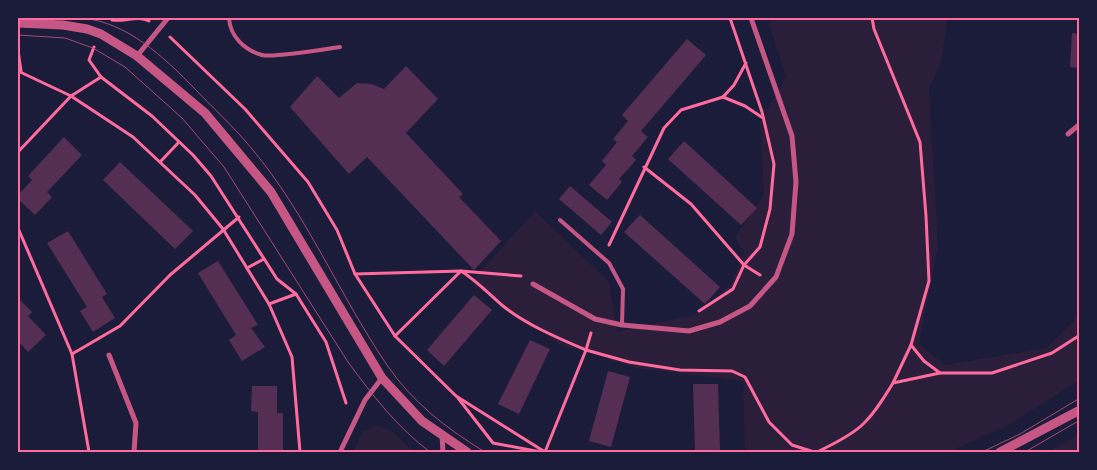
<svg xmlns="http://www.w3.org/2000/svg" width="1097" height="470" viewBox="0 0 1097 470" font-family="'DM Sans',sans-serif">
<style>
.green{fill:#2a1e3b}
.building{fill:#542f53}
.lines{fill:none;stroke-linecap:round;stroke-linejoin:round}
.path{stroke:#ff6b9d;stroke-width:3}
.service{stroke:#c65784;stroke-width:4}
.minor{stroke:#c65784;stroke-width:5}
.tertiary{stroke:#c65784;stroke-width:9}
.tram{stroke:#a44b75;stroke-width:1}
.neatline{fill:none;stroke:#ff6b9d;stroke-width:2}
</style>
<rect width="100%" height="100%" fill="#1b1b3a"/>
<g class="green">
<path d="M767 18H948L941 62 929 89 938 247 919 344 945 365 1047 348 1079 315V380L1012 423 949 452H745L743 381 637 368 559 344 470 283 535 211 609 282 617 332 698 314 731 284 744 253 735 237 764 195 760 122 786 77Z"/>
<path d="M377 425 393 432 414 452H353L362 433Z"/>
<path d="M1079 435V452H1048Z"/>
</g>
<g class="building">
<path d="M1072 33 1080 34V68L1070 67Z"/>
<path d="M687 39 706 55 641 131 648 137 632 156 636 160 619 179 622 182 607 200 589 185 606 165 602 161 617 142 613 139 628 121 622 115Z"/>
<path d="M406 66 438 99 406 133 463 194 459 197 501 241 474 270 367 157 349 174 290 107 317 76 339 98 357 83 372 84 384 89Z"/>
<path d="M64 137 82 155 47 192 52 197 35 215 18 199V195L32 180 28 176Z"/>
<path d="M684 141 757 208 741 225 668 159Z"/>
<path d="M120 162 193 231 175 249 103 180Z"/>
<path d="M570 186 612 222 601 235 559 199Z"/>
<path d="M640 215 720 287 705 304 624 232Z"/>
<path d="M68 231 107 294 102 297 115 318 93 332 80 311 87 307 47 243Z"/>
<path d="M218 261 258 325 251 328 265 347 242 361 229 340 236 335 198 273Z"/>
<path d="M474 295 492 310 444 366 427 350Z"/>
<path d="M18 298 32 312 28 316 46 335 28 352 18 341Z"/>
<path d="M530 340 550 349 519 414 498 404Z"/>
<path d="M608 371 630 377 611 447 589 441Z"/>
<path d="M693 384H718L720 452H695Z"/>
<path d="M252 386H277V413H283V452H258V412L251 411Z"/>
</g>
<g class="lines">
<g class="path">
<path d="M872 18 874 29 920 142 926 216 929 281 911 345 893 383"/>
<path d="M112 20C124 22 139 15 149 21"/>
<path d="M170 37 245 109 308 182 337 230 355 274 395 336 456 396 545 452"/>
<path d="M94 47 89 60 101 77 152 116 193 155 211 176 277 279 296 294 326 342 346 403"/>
<path d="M18 50 21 71"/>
<path d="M18 71 71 96 133 137 195 195 223 229 269 304 292 357 300 452"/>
<path d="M723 97 734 85 746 63"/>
<path d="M18 152 71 96 101 77"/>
<path d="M161 161 179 142"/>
<path d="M644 167 691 204 744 265 760 275"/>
<path d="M18 228 72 354 89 452"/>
<path d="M609 245 664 128 681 110 723 97 745 106 763 118"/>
<path d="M247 268 264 259"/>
<path d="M355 274 461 271 521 276"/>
<path d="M269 304 296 294"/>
<path d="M699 311 733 289 744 265 760 247 770 209 774 164 762 112 730 18"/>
<path d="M395 336 461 271C477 281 489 294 503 306 527 325 558 338 586 350L591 333"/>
<path d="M911 345 924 361 940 373"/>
<path d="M72 354 120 326 170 275 239 217"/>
<path d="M458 398 493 443 541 452"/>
<path d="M545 452 586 350 629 362 680 370 732 371 745 377 769 422 792 445 814 452"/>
<path d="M817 452C861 431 868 424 893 383L940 373H992L1052 353 1080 335"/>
</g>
<g class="service">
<path d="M229 18C230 36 244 50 262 55 272 58 326 49 340 47"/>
<path d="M560 220 609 263 623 289 622 325"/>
</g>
<g class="minor">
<path d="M137 56 168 18"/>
<path d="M1068 134 1080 124"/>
<path d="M533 284 595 319 622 325 689 331 720 322 750 306 776 277 792 234 796 182 792 136 751 18"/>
<path d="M109 355 136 423 134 452"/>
<path d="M442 435 443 452"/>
<path d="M340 452 365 400 382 378"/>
</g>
<g class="tertiary">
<path d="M18 23 63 25 87 29 101 34 137 56 205 113 271 192 382 378 422 421 467 452"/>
<path d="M1000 452 1080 410"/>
</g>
<g class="tram">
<path d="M82 18C127 22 164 57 195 89 214 109 235 128 252 149 306 213 340 296 387 365 412 402 447 429 485 452"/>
<path d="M18 35 65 38 93 48 125 67 182 118 224 167 348 362C373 396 397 427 430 452"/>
<path d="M982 452 1020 434 1080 398"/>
<path d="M1025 452 1080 420"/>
</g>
</g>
<rect width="1097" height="470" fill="none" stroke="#1b1b3a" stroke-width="38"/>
<rect x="19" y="19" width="1059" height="432" class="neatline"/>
</svg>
